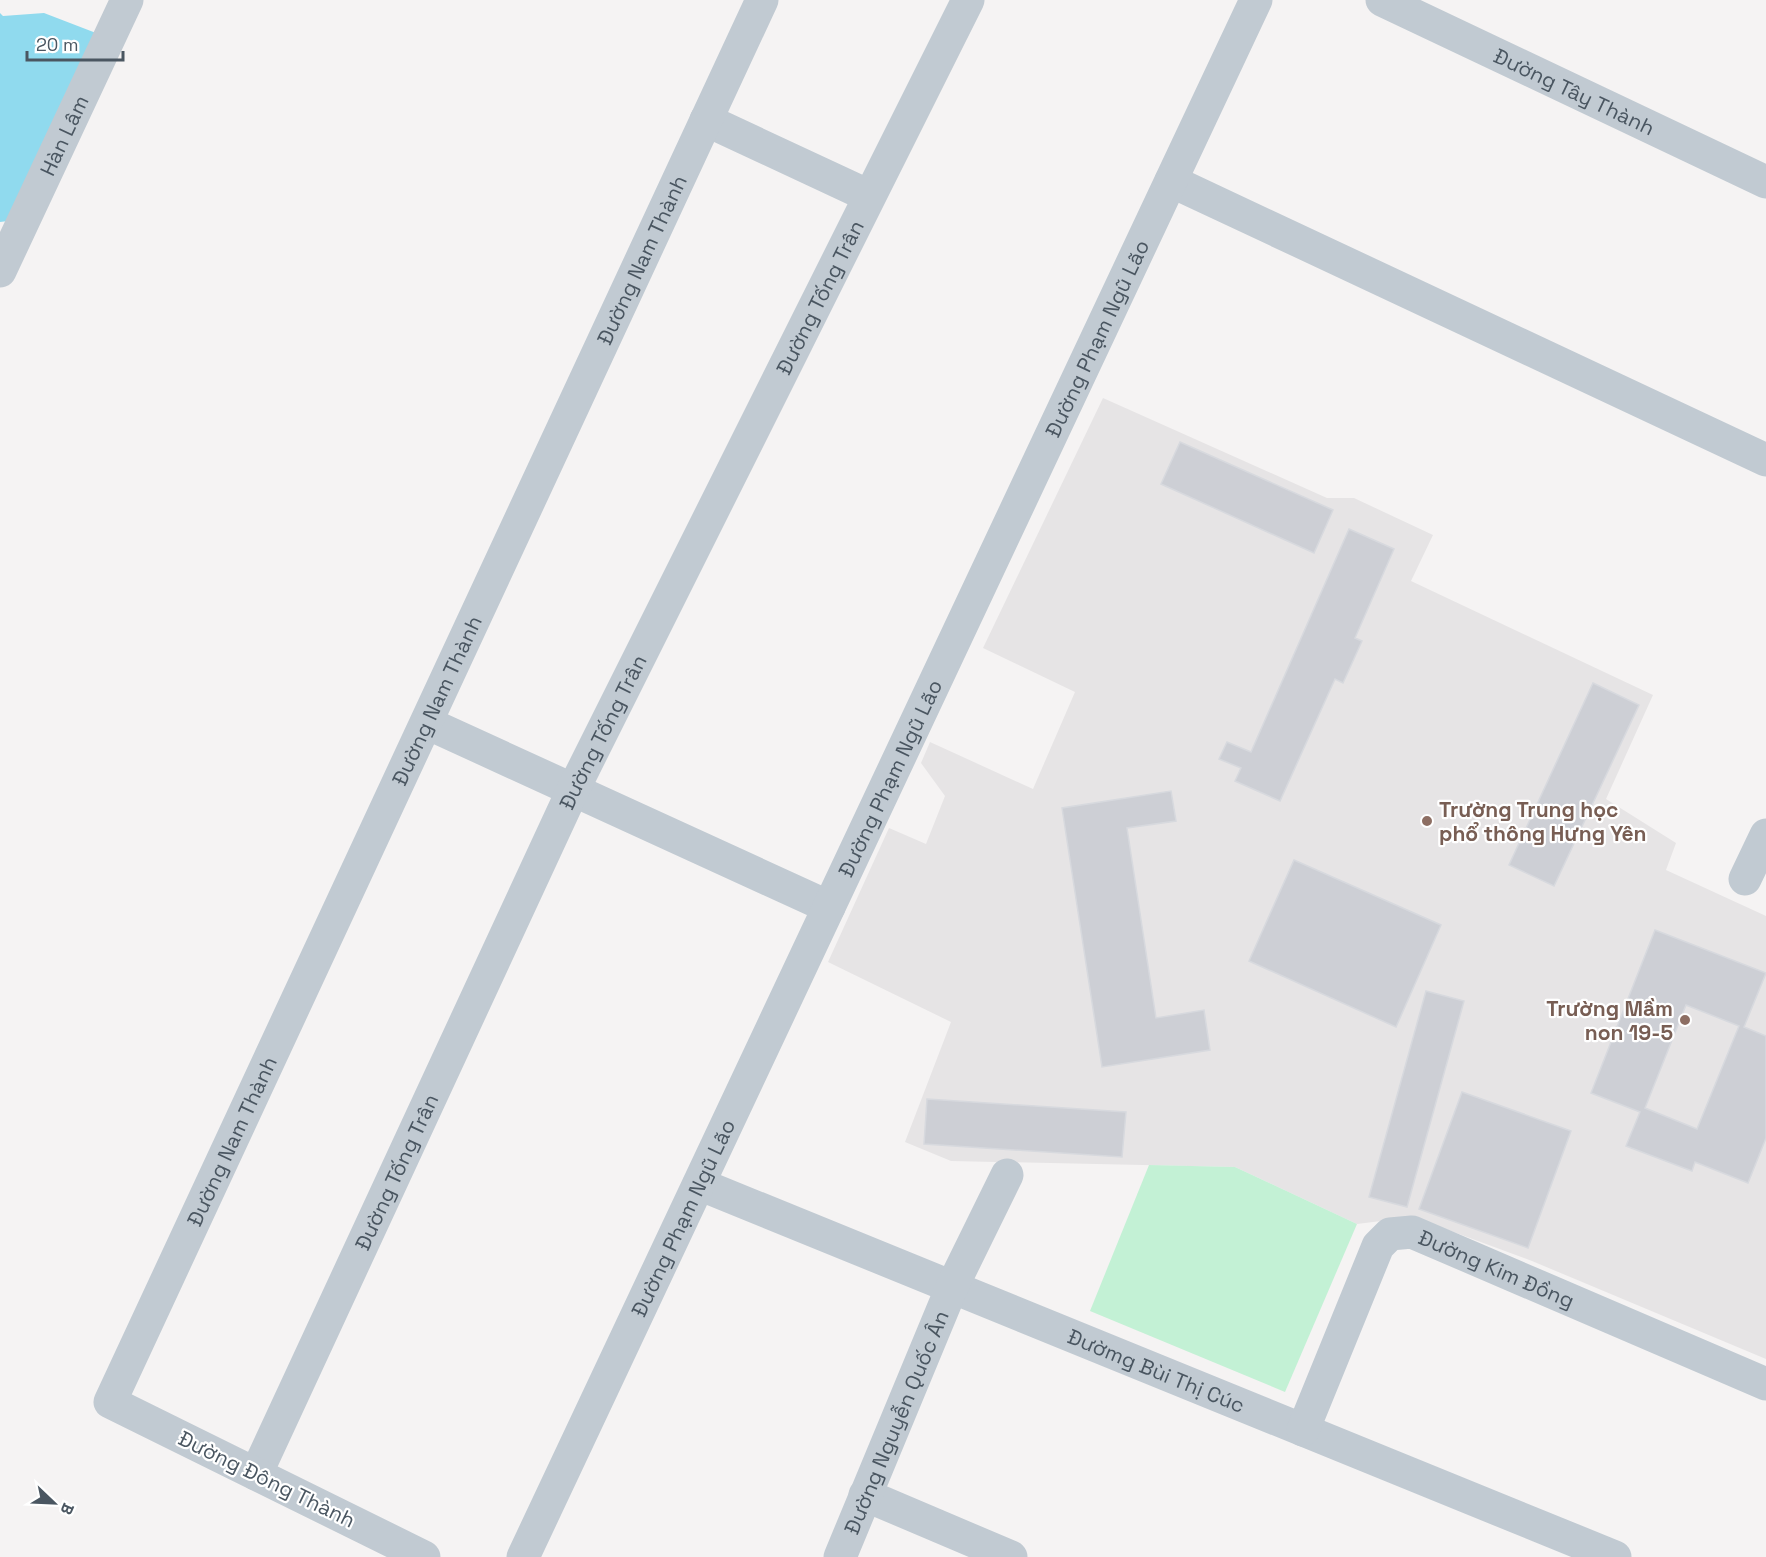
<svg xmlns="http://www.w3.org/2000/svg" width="1766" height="1557" viewBox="0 0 1766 1557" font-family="'Space Grotesk',sans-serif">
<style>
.education{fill:#e6e4e5}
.green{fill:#c3f1d5}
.water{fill:#90daee}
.building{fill:#cdcfd5;stroke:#d7d9de;stroke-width:1.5;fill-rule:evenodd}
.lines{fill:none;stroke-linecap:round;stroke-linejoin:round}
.minor{stroke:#c1cad2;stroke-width:33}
.education-dot{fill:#8d6e63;stroke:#fff;stroke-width:2}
.labels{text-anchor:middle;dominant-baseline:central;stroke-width:4.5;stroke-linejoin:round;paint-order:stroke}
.street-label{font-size:21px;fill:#4a5661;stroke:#fff}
.education-label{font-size:21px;font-weight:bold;fill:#785e54;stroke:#fff;text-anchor:start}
</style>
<rect width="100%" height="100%" fill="#f5f3f3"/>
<path class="education" d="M1103 398 1327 498H1354L1433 535 1411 581 1653 695 1606 799 1676 843 1666 870 1766 916V1359L1532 1261 1413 1217 1357 1224 1235 1167 951 1161 905 1142 951 1022 828 962 889 828 926 844 945 796 921 763 930 742 1033 789 1075 692 983 648Z"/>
<path class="green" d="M1149 1165 1235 1167 1357 1224 1285 1392 1090 1311Z"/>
<path class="water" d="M0 13 3 16 44 13 109 38 24 219 0 222Z"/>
<g class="building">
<path d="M1180 442 1333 510 1314 553 1161 484Z"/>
<path d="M1349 529 1394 549 1355 638 1362 641 1343 683 1335 679 1280 801 1235 781 1241 768 1219 759 1227 742 1251 752Z"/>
<path d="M1593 683 1639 705 1554 886 1509 865Z"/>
<path d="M1171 791 1176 821 1127 828 1156 1018 1204 1010 1210 1050 1102 1067 1062 808Z"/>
<path d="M1294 860 1441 925 1396 1027 1249 961Z"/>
<path d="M1655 930 1766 973 1744 1027 1766 1036V1138L1748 1183 1695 1162 1692 1171 1626 1146 1640 1112 1591 1093ZM1686 1005 1739 1026 1697 1129 1645 1108Z"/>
<path d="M1426 991 1464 1001 1407 1207 1369 1197Z"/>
<path d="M1462 1092 1571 1131 1528 1248 1419 1209Z"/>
<path d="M927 1099 1126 1112 1122 1157 924 1144Z"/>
</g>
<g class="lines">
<g class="minor">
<path id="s1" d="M1382 0 1766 182"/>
<path d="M706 120 869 196"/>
<path d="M1171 181 1766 460"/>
<path id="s2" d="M0 271 127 0"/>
<path d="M427 723 829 907"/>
<path d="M1745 879 1766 835"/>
<path id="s3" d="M699 1184 1615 1557"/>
<path id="s4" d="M1303 1430 1378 1246 1390 1234 1412 1232 1766 1384"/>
<path id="s5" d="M256 1474 573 790 968 0"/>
<path d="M865 1495 1011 1557"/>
<path id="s6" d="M424 1557 110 1402 762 0"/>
<path id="s7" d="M523 1557 1256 0"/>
<path id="s8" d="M840 1557 952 1287 1007 1175"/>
</g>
</g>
<g class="education-dot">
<circle cx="1427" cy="821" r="6"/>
<circle cx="1685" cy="1020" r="6"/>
</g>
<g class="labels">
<g class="street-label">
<text stroke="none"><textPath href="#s1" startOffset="213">Đường Tây Thành</textPath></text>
<text stroke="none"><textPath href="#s2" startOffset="150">Hàn Lâm</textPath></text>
<text stroke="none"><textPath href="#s6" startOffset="1610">Đường Nam Thành</textPath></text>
<text stroke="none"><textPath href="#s5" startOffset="1305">Đường Tống Trân</textPath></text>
<text stroke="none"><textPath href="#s7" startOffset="1347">Đường Phạm Ngũ Lão</textPath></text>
<text stroke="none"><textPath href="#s6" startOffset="1124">Đường Nam Thành</textPath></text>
<text stroke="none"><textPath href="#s5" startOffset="819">Đường Tống Trân</textPath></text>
<text stroke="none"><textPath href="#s7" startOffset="861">Đường Phạm Ngũ Lão</textPath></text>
<text stroke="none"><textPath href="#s6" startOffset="638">Đường Nam Thành</textPath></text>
<text stroke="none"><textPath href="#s5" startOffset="333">Đường Tống Trân</textPath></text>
<text stroke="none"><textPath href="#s7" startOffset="375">Đường Phạm Ngũ Lão</textPath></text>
<text stroke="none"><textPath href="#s4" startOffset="330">Đường Kim Đồng</textPath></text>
<text stroke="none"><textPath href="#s3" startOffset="494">Đườmg Bùi Thị Cúc</textPath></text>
<text stroke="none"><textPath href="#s8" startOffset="146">Đường Nguyễn Quốc Ân</textPath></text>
<text transform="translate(267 1479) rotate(26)">Đường Đông Thành</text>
</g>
<g class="education-label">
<text x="1439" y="809">Trường Trung học<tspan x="1439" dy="24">phổ thông Hưng Yên</tspan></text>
<text x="1673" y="1008" text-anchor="end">Trường Mầm<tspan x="1673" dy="24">non 19-5</tspan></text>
</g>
</g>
<g transform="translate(54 1503) rotate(113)" stroke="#ffffff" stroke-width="4.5" paint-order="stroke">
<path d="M0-4.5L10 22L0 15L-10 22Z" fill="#4a5661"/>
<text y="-9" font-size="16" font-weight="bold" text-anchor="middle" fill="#4a5661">B</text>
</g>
<path d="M27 51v9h96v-9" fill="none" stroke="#4a5661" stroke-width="3"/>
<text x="36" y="51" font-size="18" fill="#4a5661" stroke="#ffffff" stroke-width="4.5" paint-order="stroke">20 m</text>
</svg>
